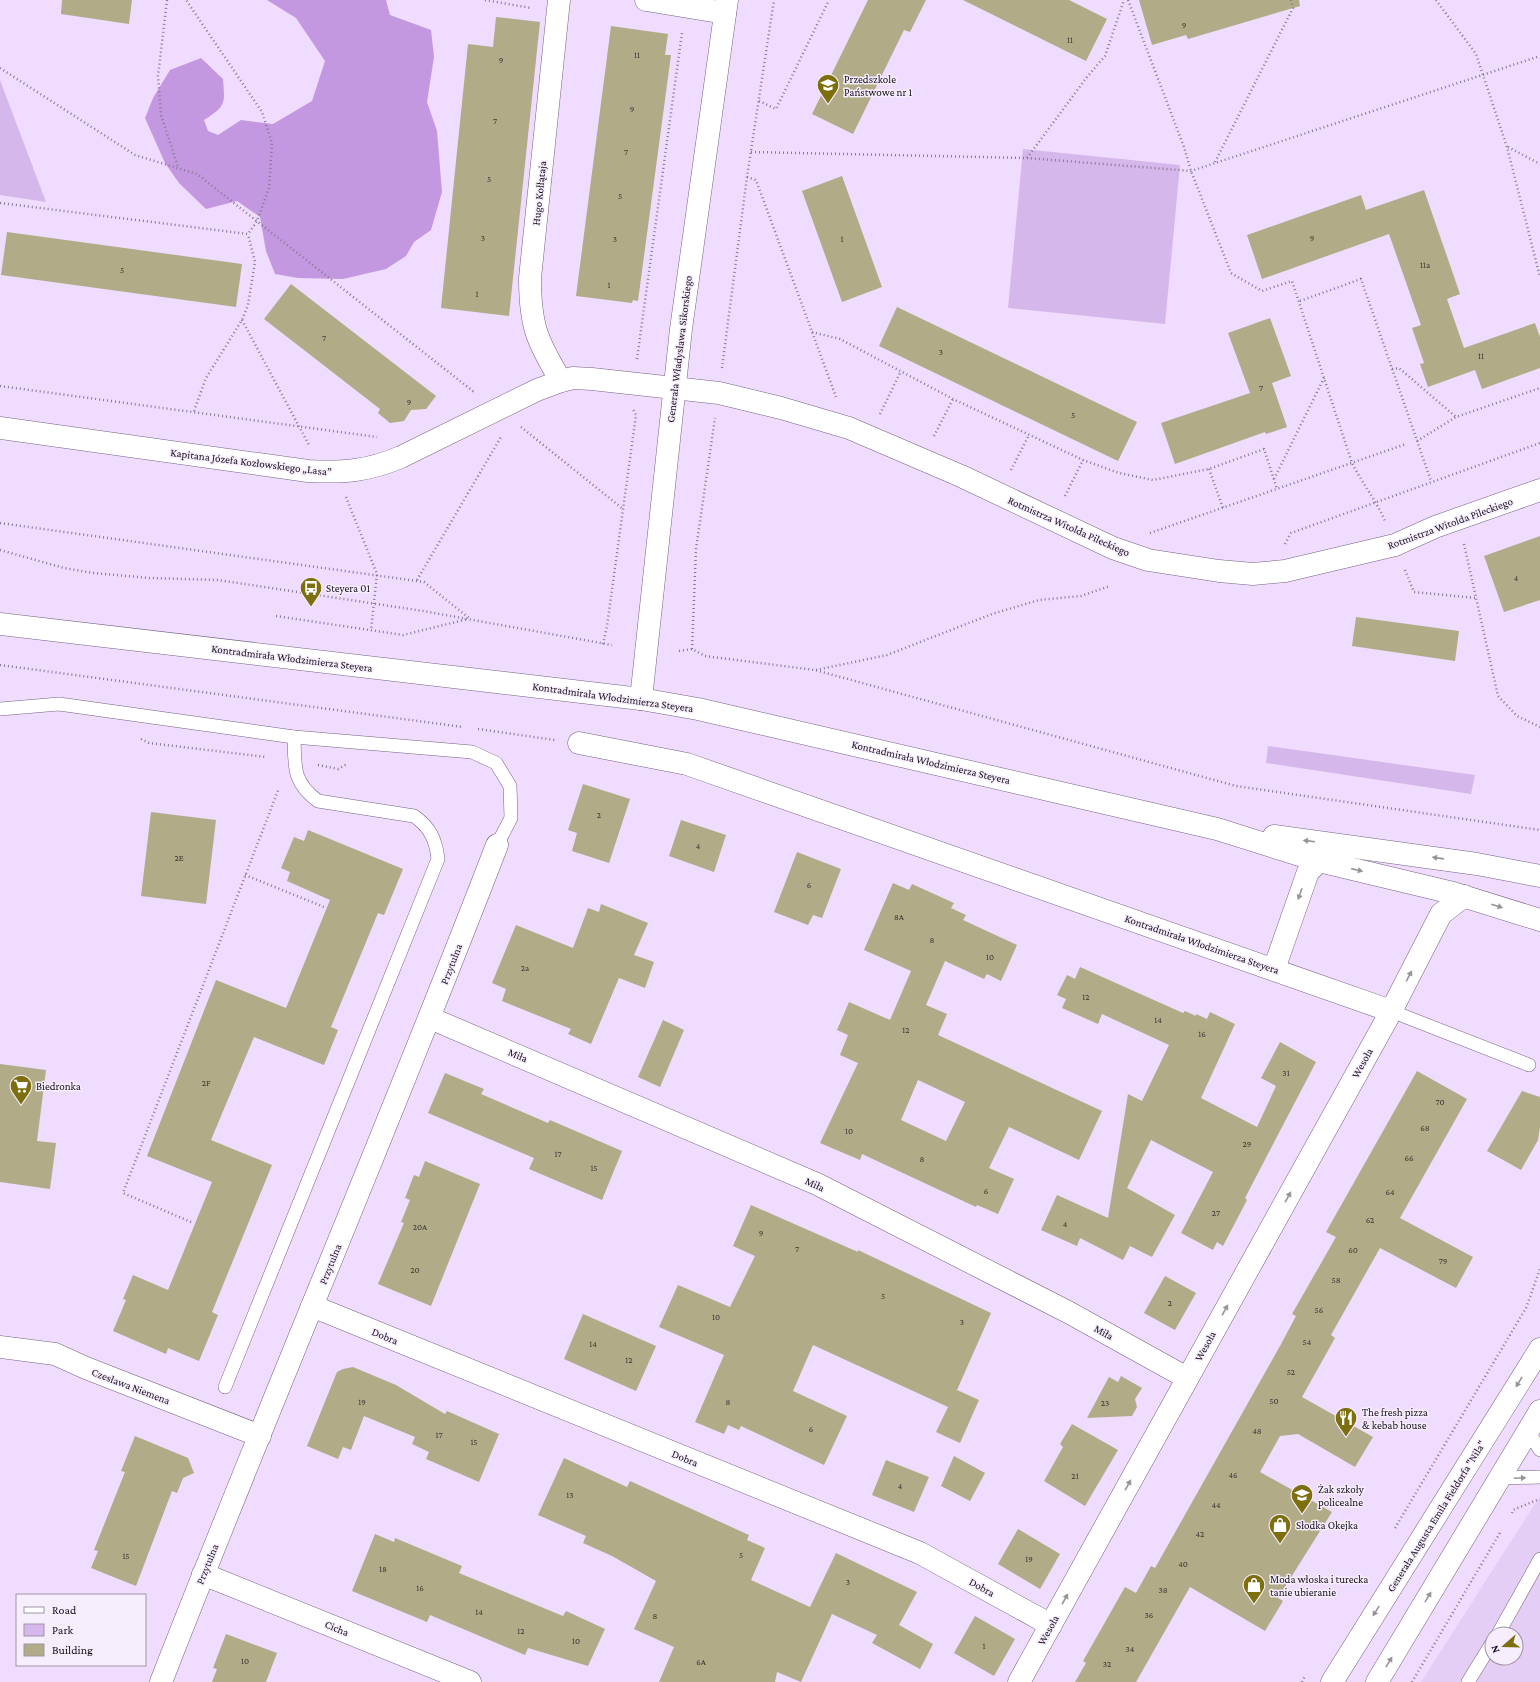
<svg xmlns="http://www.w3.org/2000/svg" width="1540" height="1682" viewBox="0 0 1540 1682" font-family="'Crimson Pro',serif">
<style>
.built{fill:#e5cef6;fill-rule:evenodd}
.green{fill:#d6b7ec}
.forest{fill:#c398e1}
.building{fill:#b1ab88;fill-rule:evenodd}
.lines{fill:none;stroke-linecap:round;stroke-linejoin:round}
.service-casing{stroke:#736280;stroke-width:14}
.minor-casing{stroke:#736280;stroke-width:23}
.tertiary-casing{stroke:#736280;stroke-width:23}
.path{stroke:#877990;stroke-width:2.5;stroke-dasharray:1 3;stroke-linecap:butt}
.service{stroke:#fff;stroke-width:13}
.minor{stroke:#fff;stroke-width:22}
.tertiary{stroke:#fff;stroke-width:22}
.oneway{fill:#979499}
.labels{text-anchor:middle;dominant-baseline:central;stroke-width:3;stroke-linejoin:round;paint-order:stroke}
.number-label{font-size:9px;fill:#3e3837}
.poi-label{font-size:11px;fill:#18111c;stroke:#f6eefc;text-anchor:start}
.street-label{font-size:11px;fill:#18111c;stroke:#f6eefc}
</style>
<rect width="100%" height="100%" fill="#f0dcfe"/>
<path class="built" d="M1540 1496V1682H1421ZM1492 1634H1516V1658H1492Z"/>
<g class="green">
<path d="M0 80 46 202 0 195Z"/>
<path d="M1023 149 1180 165 1165 324 1008 308Z"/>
<path d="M1268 746 1475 775 1471 794 1266 763Z"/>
</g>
<path class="forest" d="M267 0H386L390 15 431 30 434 57 427 102 437 131 442 192 431 230 414 242 406 256 386 269 343 279 298 278 275 274 266 251 260 217 237 201 206 209 179 183 165 163 145 118 153 98 170 70 201 58 223 79C225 104 226 106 204 120L208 131 218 135 241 120 273 124 312 101 325 61 296 18Z"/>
<g class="building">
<path d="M62 0H132L129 24 61 14Z"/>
<path d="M868 0H926L910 32 904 30 853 134 812 114Z"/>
<path d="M963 0H1069L1107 19 1086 61Z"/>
<path d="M1139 0H1299L1300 6 1188 39 1186 35 1152 45Z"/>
<path d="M496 17 540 22 509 316 441 308 468 44 493 47Z"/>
<path d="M611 26 668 34 665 55H671L638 301 633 300 632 303 576 296Z"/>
<path d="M842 176 882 287 842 302 802 191Z"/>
<path d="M1424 190 1460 294 1447 299 1464 348 1535 323 1540 337V368L1482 389 1475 370 1428 387 1420 364 1424 363 1412 328 1421 325 1389 234 1262 279 1247 235 1361 195 1366 210Z"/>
<path d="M7 232 242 264 236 307 1 275Z"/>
<path d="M291 284 436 396 426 409 411 410 404 421 390 423 378 413 380 409 264 319Z"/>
<path d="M897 307 1137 422 1118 461 879 346Z"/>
<path d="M1270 318 1291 376 1272 383 1287 427 1266 434 1265 432 1175 464 1161 423 1250 393 1228 333Z"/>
<path d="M1540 536V600L1504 612 1484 556Z"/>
<path d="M1356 617 1459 631 1455 661 1352 646Z"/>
<path d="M583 784 630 799 609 863 572 851 577 833 568 830Z"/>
<path d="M151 812 216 820 206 904 141 896Z"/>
<path d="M681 820 726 835 714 872 669 856Z"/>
<path d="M308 830 403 869 384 915 378 913 331 1027 338 1030 324 1065 254 1037 211 1140 272 1165 212 1312 218 1315 199 1361 168 1348 166 1354 113 1331 126 1300 123 1299 133 1275 168 1290 212 1182 147 1156 216 980 286 1008 330 900 287 881 290 872 281 868 294 837 304 841Z"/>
<path d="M797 852 841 869 822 918 813 915 808 925 774 912Z"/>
<path d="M893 883 909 890 912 884 954 903 951 908 966 915 963 920 1017 945 1001 981 987 974 984 979 945 961 926 1005 947 1014 938 1035 1102 1111 1079 1160 1009 1127 989 1168 1014 1179 998 1214 977 1205 976 1207 862 1154 860 1160 820 1143 858 1063 840 1055 848 1035 837 1030 849 1002 890 1020 911 971 864 950ZM918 1080 965 1102 946 1141 901 1120Z"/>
<path d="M601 904 648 923 634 955 654 962 645 988 619 978 591 1044 568 1034 571 1029 502 1001 506 989 492 983 516 925 573 948 588 908 599 912Z"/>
<path d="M1080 967 1183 1013 1185 1011 1196 1016V1014L1207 1019 1210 1012 1235 1024 1201 1098 1257 1127 1276 1086 1261 1078 1280 1042 1316 1062 1245 1198 1247 1200 1223 1246 1217 1242 1213 1250 1181 1233 1213 1172 1151 1140 1127 1188 1175 1215 1152 1257 1130 1246 1123 1260 1080 1238 1077 1246 1041 1230 1057 1195 1108 1218 1128 1094 1142 1101 1169 1045 1102 1014 1098 1024 1062 1008 1066 999 1057 995 1067 975 1075 979Z"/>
<path d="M663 1020 684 1030 660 1087 638 1077Z"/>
<path d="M0 1064 46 1070 37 1141 56 1143 50 1189 0 1182Z"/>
<path d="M1417 1071 1467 1099 1400 1218 1473 1257 1456 1288 1380 1248 1331 1335 1335 1338 1302 1397 1373 1437 1355 1467 1298 1434 1280 1436 1260 1472 1332 1512 1278 1598 1283 1601 1265 1631 1190 1587 1136 1682H1075L1086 1663 1083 1661 1125 1587 1136 1593 1151 1566 1155 1568 1280 1346 1296 1316 1292 1314 1336 1237 1326 1232Z"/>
<path d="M445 1073 484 1089 481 1094 548 1123 550 1120 622 1151 602 1200 529 1169 534 1158 428 1113Z"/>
<path d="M1522 1091 1540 1097V1127L1538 1140 1521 1170 1487 1151Z"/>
<path d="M425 1161 480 1184 431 1306 378 1284 404 1223 401 1222 410 1200 405 1198 414 1175 419 1177Z"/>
<path d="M751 1205 858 1252V1250L991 1313 957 1390 979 1400 960 1443 936 1432 948 1407 813 1345 793 1391 847 1416 824 1465 741 1426 739 1430 728 1425 724 1434 695 1422 724 1355 659 1327 678 1285 730 1307 755 1256 733 1246Z"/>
<path d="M1165 1276 1196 1293 1175 1330 1144 1313Z"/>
<path d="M583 1314 656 1346 636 1391 564 1359Z"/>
<path d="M353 1367 396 1385 445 1414 447 1411 499 1434 479 1482 426 1459 429 1452 412 1444 415 1437 364 1416 351 1450 343 1447 338 1459 307 1446 337 1372 343 1369Z"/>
<path d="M1121 1376 1142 1388 1135 1399 1137 1407 1132 1416 1087 1418 1109 1377 1118 1382Z"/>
<path d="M1072 1424 1118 1450 1085 1506 1044 1481 1063 1447 1060 1444Z"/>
<path d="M135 1436 188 1458 194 1473 183 1478 177 1493 172 1491 136 1586 91 1568 98 1551 94 1550 125 1472 121 1471Z"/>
<path d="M954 1456 985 1473 970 1501 941 1486Z"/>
<path d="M564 1458 627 1487 630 1481 749 1535 747 1540 765 1548 751 1580 810 1607 836 1553 917 1592 899 1625 933 1644 920 1669 872 1643 877 1635 832 1614 801 1682 777 1672 775 1682H659L674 1647 634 1629 656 1581 612 1556 583 1543 586 1536 538 1515Z"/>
<path d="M886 1460 929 1477 914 1512 872 1495Z"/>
<path d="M1018 1529 1060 1554 1040 1589 998 1564Z"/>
<path d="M375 1534 394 1542 395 1538 462 1566 459 1573 563 1616 566 1611 605 1629 588 1666 528 1648 525 1655 430 1615 427 1622 352 1591Z"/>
<path d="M975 1616 1015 1639 994 1676 954 1653Z"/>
<path d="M226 1634 277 1653 266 1682H212L217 1669 213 1668Z"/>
</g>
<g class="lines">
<g class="service-casing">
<g id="service">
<path d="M0 709 59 704 294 737 472 752 496 763 510 786 511 818 497 845"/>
<path d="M1391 1011 1529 1065"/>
<path d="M225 1387 438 859C436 840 430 827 414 816L318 801C292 782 295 766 294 737"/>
<path d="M1528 1431 1540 1450"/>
<path d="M1500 1478 1540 1477"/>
<path d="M1498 1634 1540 1559"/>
<path d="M1468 1682 1492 1643"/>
</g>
</g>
<g class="minor-casing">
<g id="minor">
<path d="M559 0 530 278C530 326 537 341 561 381"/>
<path d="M646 0 725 13"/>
<path d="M0 428 308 471C343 473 368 471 401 457L537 390 561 381 573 378 592 379 719 393 781 408 849 428 961 476 1113 548 1148 560 1219 571 1253 574 1285 571 1395 545 1435 527 1540 490"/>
<path d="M641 699 681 329 727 0"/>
<path d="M579 743 687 764 1391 1011"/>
<path d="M1274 969 1308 872 1319 861 1334 853"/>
<path d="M430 1018 817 1184 1068 1312 1187 1378"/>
<path d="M312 1306 920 1553 1051 1625"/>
<path d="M0 1347 55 1354 86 1368 260 1436"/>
<path d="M203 1574 470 1682"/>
<path d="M161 1682C270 1402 389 1126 497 845"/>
<path d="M1019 1682 1387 1019 1441 914 1464 896"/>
</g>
</g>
<g class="tertiary-casing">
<g id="tertiary">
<path d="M0 624 641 699 698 709 1217 829 1319 861 1453 893 1540 920"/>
<path d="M1274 836 1477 864 1540 876"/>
<path d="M1332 1682 1540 1349"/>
<path d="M1377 1682 1540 1411"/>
</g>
</g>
<g class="path">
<path d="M167 0 158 76 161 115 178 167"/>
<path d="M485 0 531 8"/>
<path d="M1128 0 1184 147 1191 171 1231 273 1262 291 1292 281 1352 463C1362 483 1376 500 1385 521"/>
<path d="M1436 0 1476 54 1507 147 1540 277"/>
<path d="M0 68 135 155 197 174 474 392"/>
<path d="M759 101 776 109 829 0"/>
<path d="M1508 147 1540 164"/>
<path d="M751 152 1027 158 1191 171 1540 56"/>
<path d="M1027 158 1087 77 1105 56 1124 0"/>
<path d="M1215 162 1293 8 1291 0"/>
<path d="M747 177 756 180 836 397"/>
<path d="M0 203 248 234 257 221 269 188 272 143 262 112 186 0"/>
<path d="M1300 301 1361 279 1431 481"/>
<path d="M242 320 309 445"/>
<path d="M812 332 840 339 953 399 1083 460 1119 473 1153 480 1209 469 1264 449 1277 489"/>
<path d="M637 359 682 33"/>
<path d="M722 368 747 177 774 0"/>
<path d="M1392 369 1399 368 1456 417"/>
<path d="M0 386 377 437"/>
<path d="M194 411 206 378 242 320 248 305 255 262 248 234"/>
<path d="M880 414 901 371"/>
<path d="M521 427 623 509"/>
<path d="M934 436 953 399"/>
<path d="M1417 441 1456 417 1540 388"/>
<path d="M1209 469 1223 508"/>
<path d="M1011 470 1029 435"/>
<path d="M1274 479 1324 378"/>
<path d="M1065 496 1083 460"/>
<path d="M346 497 377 574 371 630"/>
<path d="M0 523 424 582 469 618"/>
<path d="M1150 533 1406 444"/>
<path d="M1285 544 1291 533 1540 443"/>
<path d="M1464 544 1498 696 1517 716 1540 727"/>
<path d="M0 550 64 568 93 573 150 578 218 580 423 611 612 645"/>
<path d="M1405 570 1414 592 1476 598"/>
<path d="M417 580 501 437"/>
<path d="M276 616 403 635 468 619"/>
<path d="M603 644 607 626 636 415 633 409"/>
<path d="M692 649 696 549 715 418"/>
<path d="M679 651 692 649 705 656 815 670 1236 786 1540 830"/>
<path d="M0 665 463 727"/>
<path d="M816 670 887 655 992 614 1039 600 1081 596 1110 586"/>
<path d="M478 729 555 740"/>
<path d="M141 739 149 743 266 757"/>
<path d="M318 765 338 769 347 764"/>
<path d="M245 875 324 907"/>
<path d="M191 1222 123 1193 279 788"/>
<path d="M1512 1513 1513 1510 1537 1500"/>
<path d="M1395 1528 1526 1308 1540 1269"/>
<path d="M1302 1682 1305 1676"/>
<path d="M1412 1682 1501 1531"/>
</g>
<use href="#service" class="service"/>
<use href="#minor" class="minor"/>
<use href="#tertiary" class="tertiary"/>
</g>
<defs><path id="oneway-solid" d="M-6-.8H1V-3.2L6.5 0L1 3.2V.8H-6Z"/></defs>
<g class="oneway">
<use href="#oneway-solid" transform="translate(1309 841) rotate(-173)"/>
<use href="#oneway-solid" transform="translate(1438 858) rotate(-172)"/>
<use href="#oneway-solid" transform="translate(1357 870) rotate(13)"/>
<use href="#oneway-solid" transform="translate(1300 894) rotate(109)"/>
<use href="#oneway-solid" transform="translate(1497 906) rotate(18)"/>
<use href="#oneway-solid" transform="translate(1409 976) rotate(-63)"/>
<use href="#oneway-solid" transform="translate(1288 1197) rotate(-61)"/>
<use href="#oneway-solid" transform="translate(1225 1310) rotate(-61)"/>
<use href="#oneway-solid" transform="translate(1519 1382) rotate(122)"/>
<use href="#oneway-solid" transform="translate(1520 1478) rotate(-2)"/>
<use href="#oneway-solid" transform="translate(1128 1485) rotate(-61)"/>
<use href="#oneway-solid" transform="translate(1428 1597) rotate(-59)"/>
<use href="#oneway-solid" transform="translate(1065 1599) rotate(-61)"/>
<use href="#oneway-solid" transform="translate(1376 1611) rotate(122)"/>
<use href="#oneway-solid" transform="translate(1389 1662) rotate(-59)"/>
</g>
<defs>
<g id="school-pin" transform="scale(1.15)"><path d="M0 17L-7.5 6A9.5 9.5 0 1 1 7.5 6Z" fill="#7d6f0e" stroke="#f6eefc"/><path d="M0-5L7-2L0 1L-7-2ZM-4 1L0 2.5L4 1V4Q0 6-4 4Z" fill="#fff"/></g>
<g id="bus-pin" transform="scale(1.15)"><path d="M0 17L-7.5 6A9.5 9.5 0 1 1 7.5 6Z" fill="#7d6f0e" stroke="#f6eefc"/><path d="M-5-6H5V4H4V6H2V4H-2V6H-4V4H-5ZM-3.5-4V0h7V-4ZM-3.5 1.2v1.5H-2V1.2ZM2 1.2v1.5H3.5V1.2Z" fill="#fff"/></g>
<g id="supermarket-pin" transform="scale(1.15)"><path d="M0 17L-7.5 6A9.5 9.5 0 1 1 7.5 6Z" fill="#7d6f0e" stroke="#f6eefc"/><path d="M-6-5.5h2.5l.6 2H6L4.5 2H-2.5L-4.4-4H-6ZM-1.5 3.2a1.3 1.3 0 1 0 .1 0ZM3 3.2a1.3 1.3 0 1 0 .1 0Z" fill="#fff"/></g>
<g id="restaurant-pin" transform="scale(1.15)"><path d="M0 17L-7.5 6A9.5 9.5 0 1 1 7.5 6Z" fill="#7d6f0e" stroke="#f6eefc"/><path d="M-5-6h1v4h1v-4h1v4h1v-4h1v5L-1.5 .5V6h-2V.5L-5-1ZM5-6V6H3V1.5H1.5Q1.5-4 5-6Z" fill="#fff"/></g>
<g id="shop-pin" transform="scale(1.15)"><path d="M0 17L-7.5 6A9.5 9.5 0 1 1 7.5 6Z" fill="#7d6f0e" stroke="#f6eefc"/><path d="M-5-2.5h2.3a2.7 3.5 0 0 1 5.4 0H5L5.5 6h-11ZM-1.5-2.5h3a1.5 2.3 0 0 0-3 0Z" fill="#fff"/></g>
</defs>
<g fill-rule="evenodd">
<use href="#school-pin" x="828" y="85"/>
<use href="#bus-pin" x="311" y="588"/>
<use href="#supermarket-pin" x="21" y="1086"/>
<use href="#restaurant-pin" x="1346" y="1418"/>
<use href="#school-pin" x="1302" y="1495"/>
<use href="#shop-pin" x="1280" y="1525"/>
<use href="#shop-pin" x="1254" y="1585"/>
</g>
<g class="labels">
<g class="number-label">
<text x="1184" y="25">9</text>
<text x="1070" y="40">11</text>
<text x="637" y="55">11</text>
<text x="501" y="60">9</text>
<text x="632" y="109">9</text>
<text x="495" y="121">7</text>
<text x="626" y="152">7</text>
<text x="489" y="179">5</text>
<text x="620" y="196">5</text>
<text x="483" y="238">3</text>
<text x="1312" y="238">9</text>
<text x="615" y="239">3</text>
<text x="842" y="239">1</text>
<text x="1425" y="265">11a</text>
<text x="122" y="270">5</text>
<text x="609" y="285">1</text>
<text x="477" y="294">1</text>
<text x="324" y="338">7</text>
<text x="941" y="352">3</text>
<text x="1481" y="356">11</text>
<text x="1261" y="388">7</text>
<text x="409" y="402">9</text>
<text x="1073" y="415">5</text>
<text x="1516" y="578">4</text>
<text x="599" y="815">2</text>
<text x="698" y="846">4</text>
<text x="179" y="858">2E</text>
<text x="809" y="885">6</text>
<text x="899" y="917">8A</text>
<text x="932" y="940">8</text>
<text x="990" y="957">10</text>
<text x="525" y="968">2a</text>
<text x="1086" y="997">12</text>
<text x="1158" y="1020">14</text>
<text x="906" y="1030">12</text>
<text x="1202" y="1034">16</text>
<text x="1286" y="1073">31</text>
<text x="206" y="1083">2F</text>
<text x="1440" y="1102">70</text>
<text x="1425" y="1128">68</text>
<text x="849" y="1131">10</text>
<text x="1247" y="1144">29</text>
<text x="558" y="1154">17</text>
<text x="1409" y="1158">66</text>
<text x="922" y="1159">8</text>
<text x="594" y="1168">15</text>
<text x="986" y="1191">6</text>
<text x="1390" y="1192">64</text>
<text x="1216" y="1213">27</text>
<text x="1370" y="1220">62</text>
<text x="1065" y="1224">4</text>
<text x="420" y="1227">20A</text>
<text x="761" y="1233">9</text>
<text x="797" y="1249">7</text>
<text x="1353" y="1250">60</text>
<text x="1443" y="1261">79</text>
<text x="415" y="1270">20</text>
<text x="1336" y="1280">58</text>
<text x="883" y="1296">5</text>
<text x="1170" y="1303">2</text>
<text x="1319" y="1310">56</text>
<text x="716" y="1317">10</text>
<text x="962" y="1322">3</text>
<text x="1307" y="1342">54</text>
<text x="593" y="1344">14</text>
<text x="629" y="1360">12</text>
<text x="1291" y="1372">52</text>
<text x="1274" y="1401">50</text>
<text x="362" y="1402">19</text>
<text x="728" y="1402">8</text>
<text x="1105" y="1403">23</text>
<text x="811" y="1429">6</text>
<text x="1257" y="1431">48</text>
<text x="439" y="1435">17</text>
<text x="474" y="1442">15</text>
<text x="1233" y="1475">46</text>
<text x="1075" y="1476">21</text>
<text x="900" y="1486">4</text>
<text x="570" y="1495">13</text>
<text x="1216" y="1505">44</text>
<text x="1200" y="1534">42</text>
<text x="741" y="1555">5</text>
<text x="126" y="1556">15</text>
<text x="1029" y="1559">19</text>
<text x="1183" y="1564">40</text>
<text x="383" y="1569">18</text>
<text x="848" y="1582">3</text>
<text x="420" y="1588">16</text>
<text x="1163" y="1590">38</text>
<text x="479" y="1612">14</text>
<text x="1149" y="1615">36</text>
<text x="655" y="1616">8</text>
<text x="521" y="1631">12</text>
<text x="576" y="1641">10</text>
<text x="984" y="1646">1</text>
<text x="1130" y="1649">34</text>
<text x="245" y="1661">10</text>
<text x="701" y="1662">6A</text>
<text x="1107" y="1664">32</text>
</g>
<g class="poi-label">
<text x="844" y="79">Przedszkole<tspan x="844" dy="13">Państwowe nr 1</tspan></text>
<text x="326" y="588">Steyera 01</text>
<text x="36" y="1086">Biedronka</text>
<text x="1362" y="1412">The fresh pizza<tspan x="1362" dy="13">&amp; kebab house</tspan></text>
<text x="1318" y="1489">Żak szkoły<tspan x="1318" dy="13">policealne</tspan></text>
<text x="1296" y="1525">Słodka Okejka</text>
<text x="1270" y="1579">Moda włoska i turecka<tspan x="1270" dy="13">tanie ubieranie</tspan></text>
</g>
<g class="street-label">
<text transform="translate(539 193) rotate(-84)">Hugo Kołłątaja</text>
<text transform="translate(679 349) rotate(-83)">Generała Władysława Sikorskiego</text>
<text transform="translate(251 462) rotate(7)">Kapitana Józefa Kozłowskiego „Lasa”</text>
<text transform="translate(1450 523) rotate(-20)">Rotmistrza Witolda Pileckiego</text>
<text transform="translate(1069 526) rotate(24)">Rotmistrza Witolda Pileckiego</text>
<text transform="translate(292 658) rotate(7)">Kontradmirała Włodzimierza Steyera</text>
<text transform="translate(613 697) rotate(8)">Kontradmirała Włodzimierza Steyera</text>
<text transform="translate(931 762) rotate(13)">Kontradmirała Włodzimierza Steyera</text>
<text transform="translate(1202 944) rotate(19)">Kontradmirała Włodzimierza Steyera</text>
<text transform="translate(451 964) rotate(-69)">Przytulna</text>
<text transform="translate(518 1055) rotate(23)">Miła</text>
<text transform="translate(1362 1063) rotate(-61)">Wesoła</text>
<text transform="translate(815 1184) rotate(25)">Miła</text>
<text transform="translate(330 1264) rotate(-68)">Przytulna</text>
<text transform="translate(1104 1332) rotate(29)">Miła</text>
<text transform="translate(385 1336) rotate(22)">Dobra</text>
<text transform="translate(1205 1346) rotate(-61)">Wesoła</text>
<text transform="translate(131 1386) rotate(21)">Czesława Niemena</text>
<text transform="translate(685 1458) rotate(22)">Dobra</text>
<text transform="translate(1436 1516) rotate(-58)">Generała Augusta Emila Fieldorfa "Nila"</text>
<text transform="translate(207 1564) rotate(-68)">Przytulna</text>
<text transform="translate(982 1587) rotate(29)">Dobra</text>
<text transform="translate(337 1628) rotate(22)">Cicha</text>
<text transform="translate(1048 1630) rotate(-61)">Wesoła</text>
</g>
</g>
<rect x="16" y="1594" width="130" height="72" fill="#f6eefc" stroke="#9d96a2"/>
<rect x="24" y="1607" width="20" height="6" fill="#ffffff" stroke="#9d96a2"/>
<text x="52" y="1614" font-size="12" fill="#18111c">Road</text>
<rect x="24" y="1624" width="20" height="12" fill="#d6b7ec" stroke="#9d96a2"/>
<text x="52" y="1634" font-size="12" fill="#18111c">Park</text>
<rect x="24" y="1644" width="20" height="12" fill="#b1ab88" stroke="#9d96a2"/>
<text x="52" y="1654" font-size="12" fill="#18111c">Building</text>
<g transform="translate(1504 1646) rotate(250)"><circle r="19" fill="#f6eefc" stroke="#9d96a2"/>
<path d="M0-3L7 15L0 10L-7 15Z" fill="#7d6f0e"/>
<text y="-6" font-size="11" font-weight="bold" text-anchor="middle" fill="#18111c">N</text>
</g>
</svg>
